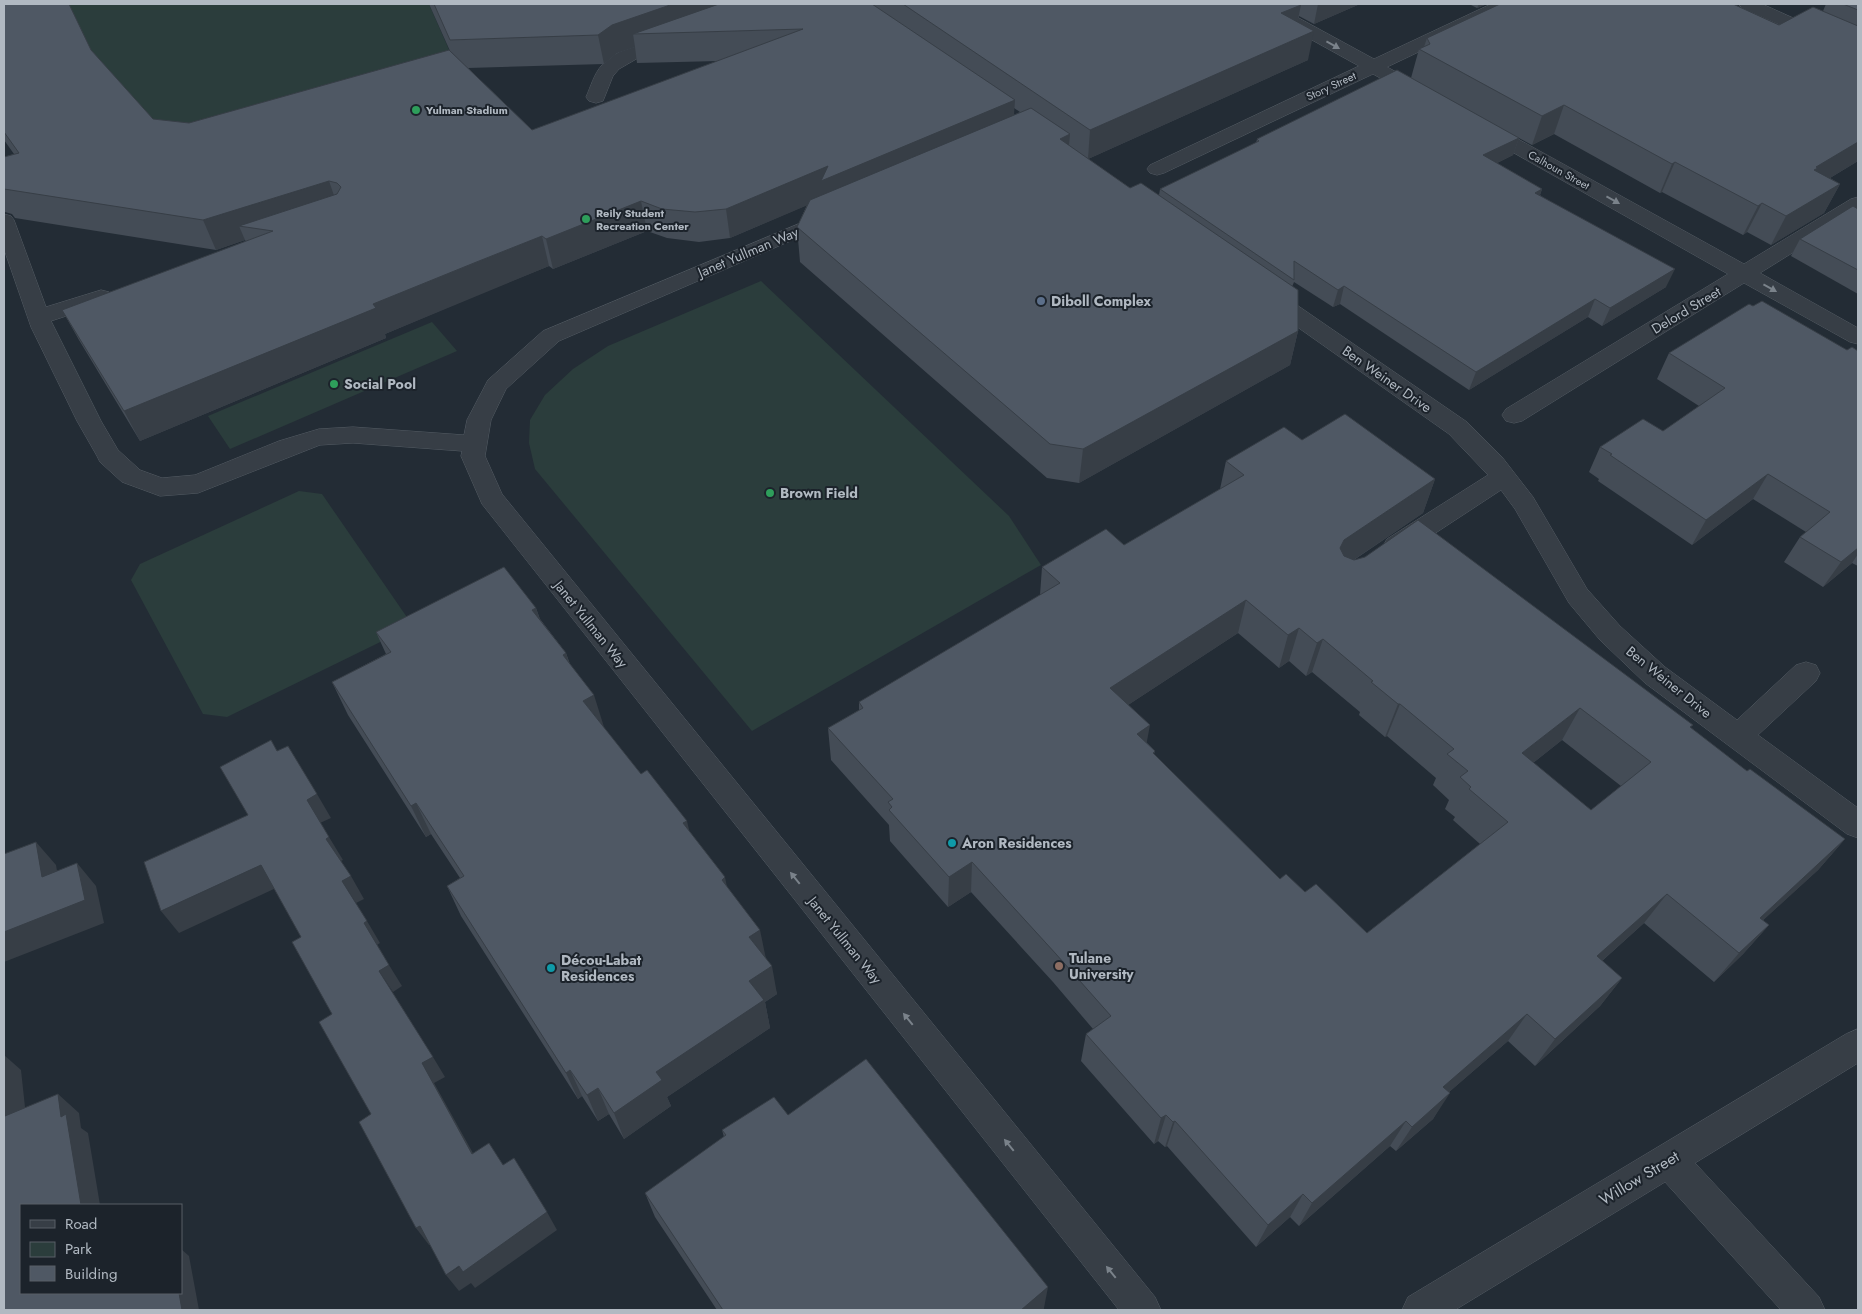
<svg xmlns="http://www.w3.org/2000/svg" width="1862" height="1314" viewBox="0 0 1862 1314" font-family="Jost,sans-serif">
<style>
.green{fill:#2b3d3c}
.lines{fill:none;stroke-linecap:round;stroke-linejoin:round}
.minor-casing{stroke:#545c64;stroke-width:1}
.minor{fill:#373e46;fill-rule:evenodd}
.wall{fill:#444c56;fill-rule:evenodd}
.shaded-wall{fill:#373e46}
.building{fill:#4f5864;stroke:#373e46;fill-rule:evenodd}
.oneway{fill:#7a828a}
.leisure-dot{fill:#2e9e5b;stroke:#1c232b;stroke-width:2}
.service-dot{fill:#5c6f8a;stroke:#1c232b;stroke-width:2}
.culture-dot{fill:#0f9aa8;stroke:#1c232b;stroke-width:2}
.education-dot{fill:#8d6e63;stroke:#1c232b;stroke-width:2}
.labels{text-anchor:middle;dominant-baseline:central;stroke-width:4;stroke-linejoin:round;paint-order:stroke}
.far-street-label{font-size:11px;fill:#b1b9c2;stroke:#1c232b}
.far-poi-label{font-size:11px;font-weight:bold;fill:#b1b9c2;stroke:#1c232b;text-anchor:start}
.street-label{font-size:14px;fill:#b1b9c2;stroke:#1c232b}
.poi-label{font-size:14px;font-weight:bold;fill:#b1b9c2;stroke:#1c232b;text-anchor:start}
.near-street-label{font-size:16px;fill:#b1b9c2;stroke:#1c232b}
</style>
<rect width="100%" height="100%" fill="#232c35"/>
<g class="green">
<path d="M68 4H429L457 68 166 148 104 79Z"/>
<path d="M761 281 1009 516 1041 565 752 731 535 469 529 443 530 420 545 395 573 369 608 346Z"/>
<path d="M432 322 457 351 230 449 208 416Z"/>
<path d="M299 491 322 494 413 626 227 717 203 714 131 580 140 564Z"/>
</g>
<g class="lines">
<g class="minor-casing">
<g id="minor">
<path d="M1251 4H1273L1374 59 1491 4H1514L1511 8 1387 67 1428 89 1431 93 1428 97 1421 99 1414 97 1373 74 1164 173 1157 175 1150 173 1147 169 1150 165 1359 66 1254 8Z"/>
<path d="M1739 4H1762L1858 47V59L1742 8Z"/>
<path d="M671 36 677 38 680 42 677 46 638 58 619 69 613 76 603 101 596 103 589 101 586 97C591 86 594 74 602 65 614 49 652 41 671 36Z"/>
<path d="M1482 121 1489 123 1744 264 1851 199 1858 197V212L1760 273 1858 328V344L1850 342 1744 283 1522 421 1514 423 1506 421 1502 415 1506 409 1728 274 1475 131 1472 127 1475 123Z"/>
<path d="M832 210 839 212 842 216 839 220 559 341 506 389 491 420 485 456 502 494 1155 1297 1161 1310H1119L482 504 461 456 462 451 353 443 320 445 198 493 160 496 122 482 100 462 97 456 77 421 31 327 4 249V214L11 216 14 220 46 307 101 290 109 292 112 297 109 302 51 321 101 421 118 450 140 470 162 478 195 475 279 441 319 429 353 427 464 435 467 420 488 380 543 331Z"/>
<path d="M1267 288 1275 290 1467 422 1502 457 1533 497 1587 589 1620 626 1665 667 1737 720 1796 665 1806 662 1816 665 1820 673 1816 681 1758 735 1858 808V838L1847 834 1645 683 1600 640 1569 603 1515 509 1501 490 1405 553 1396 555 1387 553 1383 546 1387 539 1488 475 1449 434 1259 300 1256 295 1259 290Z"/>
<path d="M1858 1029V1063L1695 1163 1819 1297 1825 1310H1781L1665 1182 1455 1310H1402L1408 1297 1846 1034Z"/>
</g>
</g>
<use href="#minor" class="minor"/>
</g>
<g class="wall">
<path d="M4 4 91 50 153 119 189 123 450 51 429 4H1360L1314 24 1299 16 1297 22 1308 60 1088 159 1130 188 1159 195 1160 189 1256 143 1257 139 1411 78 1419 49 1424 47 1427 38 1779 25 1823 11 1826 4H1858V161L1830 178 1840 184 1824 213 1771 245 1747 232 1743 235 1662 192 1660 193 1554 134 1532 145 1519 138 1513 155 1497 163 1542 189 1540 195 1666 287 1602 326 1588 317 1469 390 1340 304 1333 307 1294 282 1292 287 1298 331 1290 365 1079 483 1047 478 800 262 797 227 807 205 730 238 699 242 667 238 647 231 553 269 549 266 482 293 385 334 386 338 140 441 79 340 62 310 246 242 245 240 216 250 15 218 12 214 5 212 4 213V157L14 154 4 140ZM635 47 637 63 719 61 532 130 468 68 604 64 617 53ZM1014 108 1020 112 1014 115Z"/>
<path d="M1469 4H1487L1477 8Z"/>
<path d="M1858 209V294L1791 256 1800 239Z"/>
<path d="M1753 306 1847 350 1858 351V566L1852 563 1823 587 1784 562 1800 537 1806 532 1753 499 1692 545 1598 481 1599 479 1589 472 1600 447 1663 431 1699 406 1657 379 1669 353Z"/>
<path d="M1302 440 1435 479 1423 513 1354 560 1691 728 1747 771 1845 839 1818 870 1763 920 1769 925 1743 954 1714 982 1644 923 1602 961 1622 978 1600 1006 1535 1066 1508 1041 1449 1092 1433 1119 1396 1151 1390 1146 1299 1226 1290 1217 1256 1247 1167 1146 1165 1147 1158 1141 1154 1144 1081 1061 1086 1034 1093 1029 1053 982 971 892 948 907 890 841 889 825 831 760 828 728 859 710V702L1040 595 1042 567 1124 545 1220 489 1226 461ZM1238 633 1279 668 1289 661 1306 676 1312 672 1360 712 1359 715 1385 737 1387 736 1436 778 1433 785 1449 800 1445 809 1455 817 1453 820 1480 844 1367 933 1305 892 1280 879 1154 754 1155 751 1147 743 1128 705ZM1562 740 1621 786 1591 810 1533 763Z"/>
<path d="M536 608 540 619 566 653 570 664 603 727 641 774 690 832 727 887 766 958 777 994 765 1002 770 1028 667 1097 671 1106 624 1139 609 1114 598 1121 582 1096 578 1099 461 916 447 886 460 878 431 834 426 837 348 715 332 682 386 654 376 632Z"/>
<path d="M722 1130 1044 1308 1042 1310H717L655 1217 645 1193 724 1137Z"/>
</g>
<g class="shaded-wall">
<path d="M673 4H757L633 34 635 47 617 53 604 64 598 35 612 25Z"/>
<path d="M1318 4H1360L1314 24Z"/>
<path d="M1479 4H1487L1477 8Z"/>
<path d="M1301 5 1295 33 1281 13Z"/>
<path d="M1314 31 1308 60 1088 159 1090 130Z"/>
<path d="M1015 100 1013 130 822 199 730 238 726 209 828 166Z"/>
<path d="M1564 105 1554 134 1532 145 1542 116Z"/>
<path d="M1070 134 1067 168 1060 139Z"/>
<path d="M1519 138 1513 155 1477 173 1483 155Z"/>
<path d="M1858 142V161L1805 193 1816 167Z"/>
<path d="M1675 162 1662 192 1660 193 1672 164Z"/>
<path d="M329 181 339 210 239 226 245 240 216 250 203 220Z"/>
<path d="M1840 184 1824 213 1771 245 1786 216Z"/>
<path d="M1542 189 1536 207 1535 193Z"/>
<path d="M641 201 647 231 553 269 546 239Z"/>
<path d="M1762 203 1747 232 1743 235 1758 206Z"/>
<path d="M542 236 549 266 385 334 386 338 140 441 124 411 373 304Z"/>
<path d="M1675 269 1666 287 1602 326 1610 308Z"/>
<path d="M1344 286 1340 304 1333 307 1338 290Z"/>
<path d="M1595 299 1588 317 1469 390 1476 372Z"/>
<path d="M1298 331 1290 365 1079 483 1083 449Z"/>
<path d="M1768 474 1753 499 1692 545 1706 520Z"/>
<path d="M1435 479 1423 513 1334 573 1340 548 1344 540Z"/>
<path d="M1858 548V554L1852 563 1823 587 1841 562Z"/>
<path d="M1246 600 1238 633 1105 720 1110 688Z"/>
<path d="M536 608 547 641 532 610Z"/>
<path d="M1299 628 1289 661 1279 668 1288 635Z"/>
<path d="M1323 639 1312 672 1306 676 1317 643Z"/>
<path d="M566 653 576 686 563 655Z"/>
<path d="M594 695 604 727 583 701Z"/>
<path d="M1398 704H1400L1387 736 1385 737Z"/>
<path d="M1580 708 1562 740 1505 785 1522 753Z"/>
<path d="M1150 725 1144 757 1137 734Z"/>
<path d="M317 794 331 818 320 823 307 800Z"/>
<path d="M416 803 431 834 426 837 411 806Z"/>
<path d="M687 821 694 851 683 823Z"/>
<path d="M329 837 343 860 339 862 326 839Z"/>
<path d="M1845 839 1818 870 1734 947 1760 918Z"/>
<path d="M36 842 56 865 62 899 42 877Z"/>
<path d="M972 862 971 892 948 907 949 877Z"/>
<path d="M77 863 96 886 104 923 4 962V932Z"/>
<path d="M261 865 276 888 179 933 161 911Z"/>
<path d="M351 876 364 899 356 903 342 881Z"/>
<path d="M725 877 731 907 722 880Z"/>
<path d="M1667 894 1644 923 1576 984 1597 956Z"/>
<path d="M367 921 380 943 377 945 364 923Z"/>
<path d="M1769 925 1743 954 1714 982 1739 953Z"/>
<path d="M760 930 766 959 749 937Z"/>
<path d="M389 965 402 986 393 992 379 971Z"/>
<path d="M772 966 777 994 765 1002 770 1028 667 1097 671 1106 624 1139 614 1113 749 981Z"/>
<path d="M1622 978 1600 1006 1535 1066 1555 1039Z"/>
<path d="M1527 1014 1508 1041 1426 1112 1443 1087Z"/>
<path d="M4 1055 21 1070 28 1135 5 1116 4 1104Z"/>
<path d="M433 1057 445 1077 434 1083 484 1173 472 1154 422 1063Z"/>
<path d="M570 1070 582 1096 578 1099 566 1073Z"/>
<path d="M598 1088 609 1114 598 1121 587 1095Z"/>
<path d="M1450 1093 1433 1119 1396 1151 1412 1127Z"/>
<path d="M58 1094 79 1113 81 1128 88 1133 100 1205H81L61 1117Z"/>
<path d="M1166 1115 1158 1141 1154 1144 1161 1118Z"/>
<path d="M1175 1121 1167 1146 1165 1147 1173 1122Z"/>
<path d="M1406 1121 1390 1146 1299 1226 1312 1203Z"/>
<path d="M1303 1194 1290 1217 1256 1247 1268 1225Z"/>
<path d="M547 1212 557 1230 475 1288 471 1283 459 1291 446 1275Z"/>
<path d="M420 1226 433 1243 429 1245 416 1228Z"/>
<path d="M181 1249 189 1256 199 1310H182L179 1293H181Z"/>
<path d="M1048 1287 1044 1308 1042 1310H1021Z"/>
</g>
<g class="building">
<path d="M4 4H69L91 50 153 119 189 123 449 50 532 130 803 29 633 34 719 4H872L1015 100 821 181 828 166 726 209 695 212 662 209 641 201 546 239 542 236 474 263 373 304 376 308 124 411 62 310 273 231 239 226 337 194 341 187 337 183 329 181 203 220 4 189V157L19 153 4 132Z"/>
<path d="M434 4H673L612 25 598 35 450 40Z"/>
<path d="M903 4H1299L1301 5 1281 13 1314 31 1090 130Z"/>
<path d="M1500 4H1733L1779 25 1813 7 1858 26V142L1816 167 1818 168 1814 170 1840 184 1786 216 1762 203 1758 206 1675 162 1672 164 1564 105 1542 116 1419 49 1430 44 1427 38Z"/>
<path d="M1843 4H1858V10Z"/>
<path d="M1397 70 1519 138 1483 155 1542 189 1535 193 1675 269 1610 308 1595 299 1476 372 1344 286 1338 290 1294 261V280L1160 189 1259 141 1257 139Z"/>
<path d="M1031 108 1070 134 1060 139 1130 188 1141 183 1298 290V331L1083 449 1050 444 797 227 810 200Z"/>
<path d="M1853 206 1858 209V270L1800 239Z"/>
<path d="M1762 301 1847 350 1852 347 1858 351V548L1841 562 1800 537 1830 512 1768 474 1706 520 1610 455 1612 454 1600 447 1643 419 1663 431 1725 388 1669 353 1749 304 1753 306Z"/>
<path d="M1345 414 1435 479 1344 540 1340 548 1344 556 1354 560 1365 557 1418 520 1693 725 1690 727 1747 771 1750 769 1845 839 1760 918 1769 925 1739 953 1667 894 1597 956 1622 978 1555 1039 1527 1014 1443 1087 1450 1093 1412 1127 1406 1121 1312 1203 1303 1194 1268 1225 1175 1121 1173 1122 1166 1115 1161 1118 1086 1034 1111 1016 1056 954 972 862 949 877 889 810 892 807 888 802 893 799 828 728 863 708 859 702 1060 583 1042 567 1106 529 1124 545 1244 475 1226 461 1284 427 1302 440ZM1246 600 1288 635 1299 628 1317 643 1323 639 1373 681 1371 682 1398 704H1400L1454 749 1447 754 1468 771 1460 777 1471 787 1469 789 1508 822 1367 933 1316 884 1305 892 1286 874 1280 879 1153 753 1155 751 1137 734 1150 725 1110 688ZM1580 708 1651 762 1591 810 1522 753Z"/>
<path d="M504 567 536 608 532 610 566 653 563 655 594 695 583 701 641 774 647 770 687 821 683 823 725 877 722 880 760 930 749 937 772 966 749 981 764 1000 656 1072 662 1080 614 1113 598 1088 587 1095 570 1070 566 1073 447 886 464 876 416 803 411 806 332 682 391 652 376 632Z"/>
<path d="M271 740 277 751 288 746 317 794 307 800 329 837 326 839 351 876 342 881 367 921 364 923 389 965 379 971 433 1057 422 1063 472 1154 489 1143 503 1165 514 1158 547 1212 463 1272 459 1266 446 1275 420 1226 416 1228 359 1122 371 1114 319 1022 332 1014 292 942 301 937 261 865 161 911 144 862 248 815 220 767Z"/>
<path d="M36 842 42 877 77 863 85 900 4 932V854Z"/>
<path d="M866 1059 1048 1287 1021 1310H723L645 1193 726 1135 722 1130 774 1097 788 1115Z"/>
<path d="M58 1094 61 1117 66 1114 81 1205H21V1293H179L182 1310H4V1104L5 1116Z"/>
</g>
<defs><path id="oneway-solid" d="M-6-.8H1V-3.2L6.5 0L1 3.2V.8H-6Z" transform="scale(1.25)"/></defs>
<g class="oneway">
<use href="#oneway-solid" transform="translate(1333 45) rotate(29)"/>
<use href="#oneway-solid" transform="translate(1613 200) rotate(29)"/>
<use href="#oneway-solid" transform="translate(1770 288) rotate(29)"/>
<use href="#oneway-solid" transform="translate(795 878) rotate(-129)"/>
<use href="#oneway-solid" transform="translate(908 1019) rotate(-129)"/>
<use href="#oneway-solid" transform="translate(1009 1145) rotate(-129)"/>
<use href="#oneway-solid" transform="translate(1111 1272) rotate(-129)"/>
</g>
<g class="leisure-dot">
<circle cx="416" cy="110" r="5"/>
<circle cx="586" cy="219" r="5"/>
<circle cx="334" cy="384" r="5"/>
<circle cx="770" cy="493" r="5"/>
</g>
<circle class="service-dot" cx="1041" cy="301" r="5"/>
<g class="culture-dot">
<circle cx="952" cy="843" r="5"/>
<circle cx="551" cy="968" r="5"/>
</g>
<circle class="education-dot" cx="1059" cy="966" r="5"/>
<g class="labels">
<g class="far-street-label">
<text transform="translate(1331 86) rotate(-25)">Story Street</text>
<text transform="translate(1559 170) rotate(29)">Calhoun Street</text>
</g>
<g class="far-poi-label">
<text x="426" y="110">Yulman Stadium</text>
<text x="596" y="213">Reily Student<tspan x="596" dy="13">Recreation Center</tspan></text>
</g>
<g class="street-label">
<text transform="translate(748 252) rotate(-23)">Janet Yullman Way</text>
<text transform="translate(1686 310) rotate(-31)">Delord Street</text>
<text transform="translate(1387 379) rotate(35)">Ben Weiner Drive</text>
<text transform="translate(591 624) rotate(51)">Janet Yullman Way</text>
<text transform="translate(1669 682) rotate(39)">Ben Weiner Drive</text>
<text transform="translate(845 940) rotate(51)">Janet Yullman Way</text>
</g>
<g class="poi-label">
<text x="1051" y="301">Diboll Complex</text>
<text x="344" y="384">Social Pool</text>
<text x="780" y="493">Brown Field</text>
<text x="962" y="843">Aron Residences</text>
<text x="1069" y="958">Tulane<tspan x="1069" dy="16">University</tspan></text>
<text x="561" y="960">Décou-Labat<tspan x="561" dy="16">Residences</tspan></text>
</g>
<g class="near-street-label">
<text transform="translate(1639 1178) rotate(-31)">Willow Street</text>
</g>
</g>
<rect width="1862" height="1314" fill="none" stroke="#b1b9c2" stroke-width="10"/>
<rect x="20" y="1204" width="162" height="90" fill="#1c232b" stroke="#585f67"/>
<rect x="30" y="1220" width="25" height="8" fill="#373e46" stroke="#585f67"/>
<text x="65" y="1229" font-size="15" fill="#b1b9c2">Road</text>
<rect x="30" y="1242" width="25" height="15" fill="#2b3d3c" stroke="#585f67"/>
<text x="65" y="1254" font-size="15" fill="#b1b9c2">Park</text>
<rect x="30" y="1266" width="25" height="15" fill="#4f5864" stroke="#585f67"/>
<text x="65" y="1279" font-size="15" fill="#b1b9c2">Building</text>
</svg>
